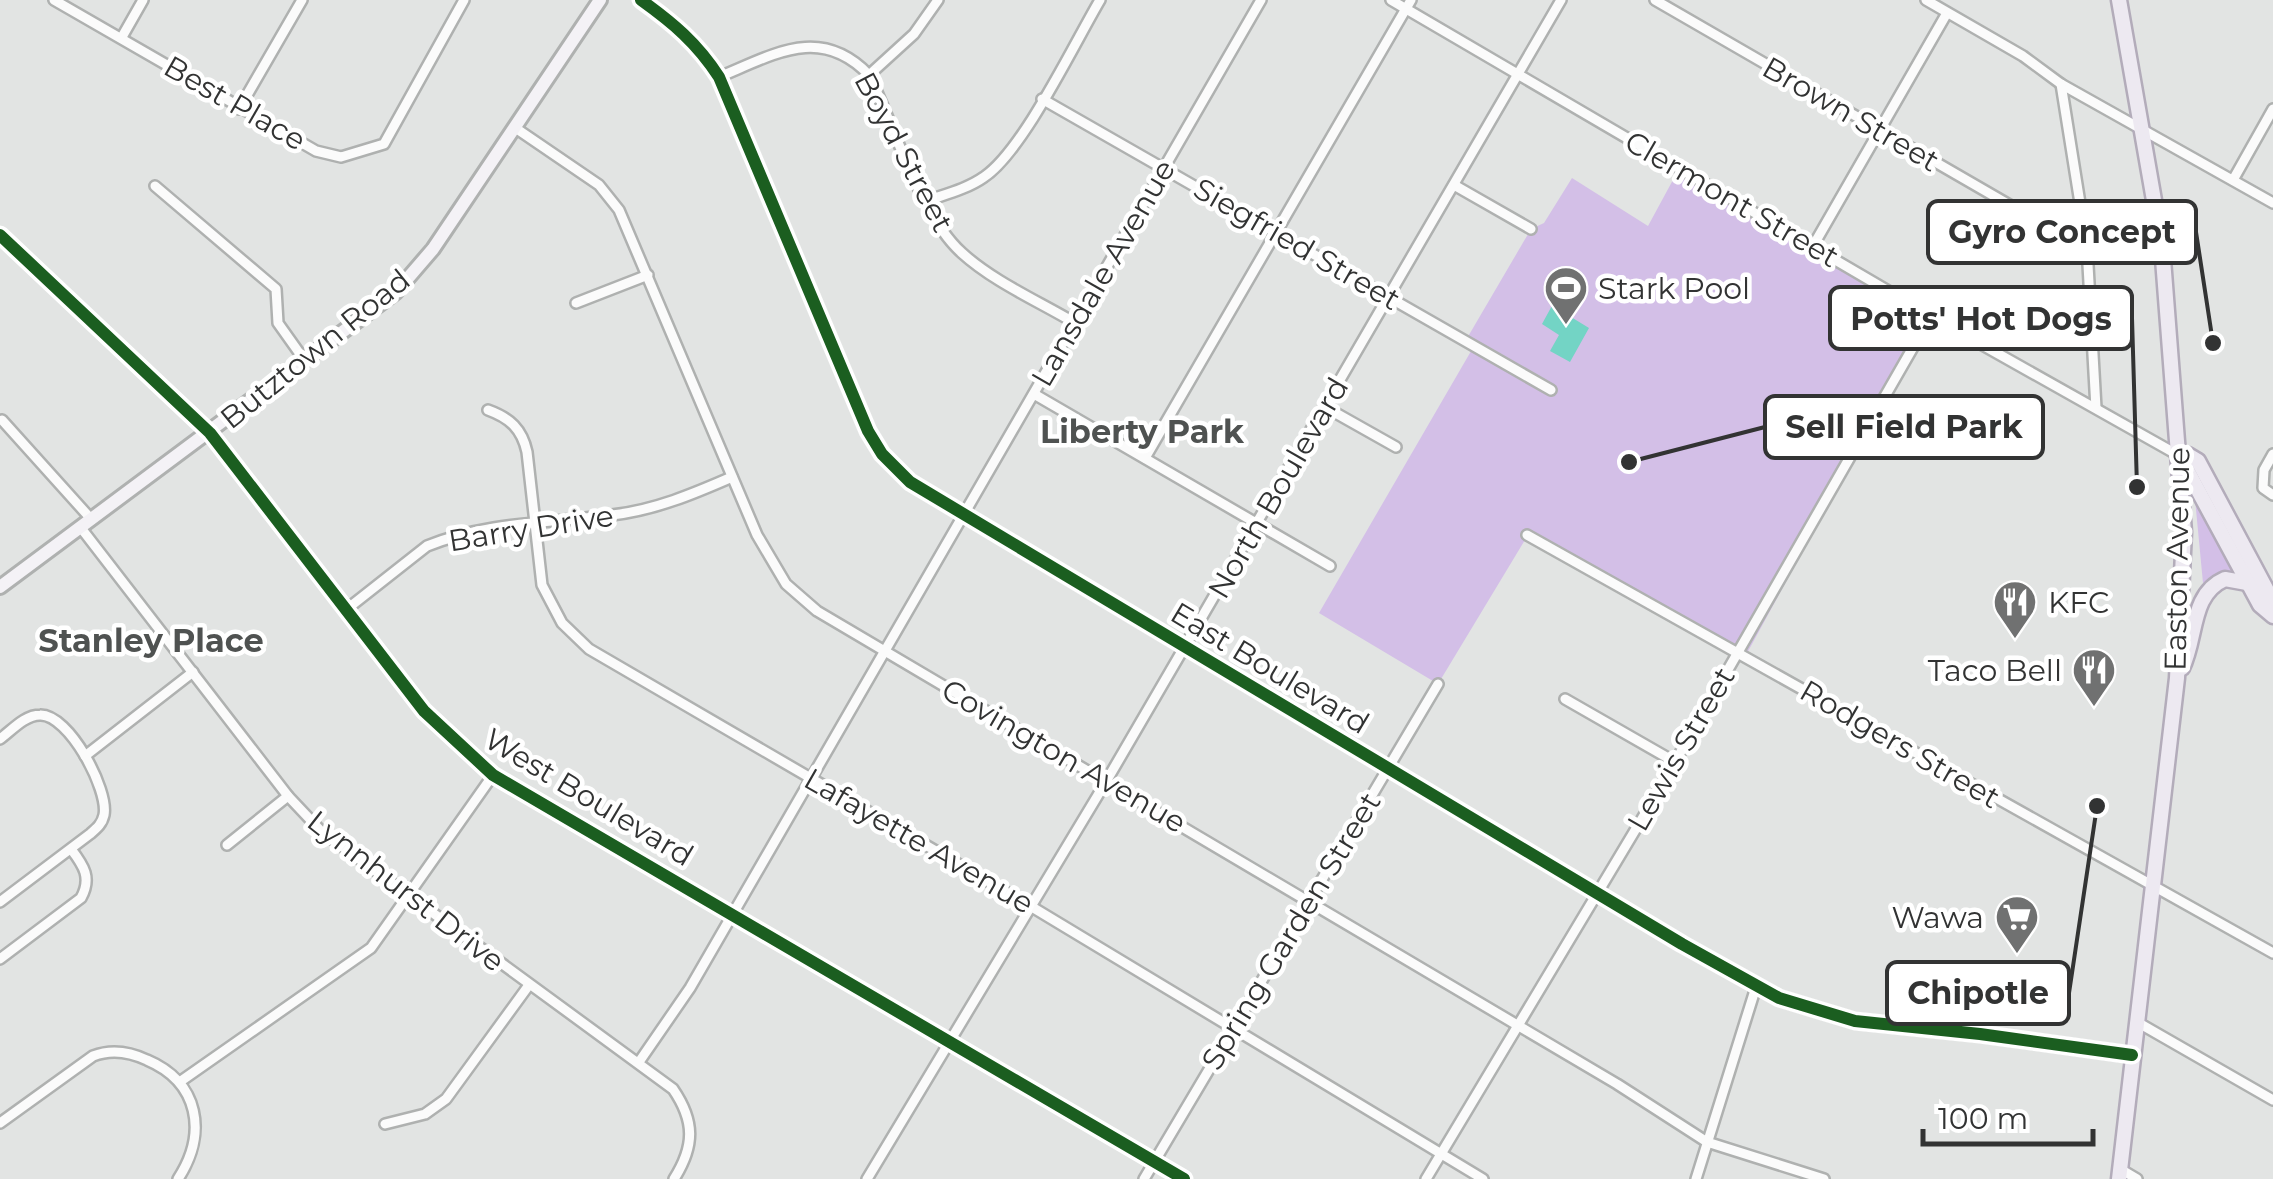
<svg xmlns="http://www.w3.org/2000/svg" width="2273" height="1179" viewBox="0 0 2273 1179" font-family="Montserrat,sans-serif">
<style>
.green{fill:#d3bfe7}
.water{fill:#73d4c5}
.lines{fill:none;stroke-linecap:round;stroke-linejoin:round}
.street-casing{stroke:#afb1b0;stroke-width:14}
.secondary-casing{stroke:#afb1b0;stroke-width:18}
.primary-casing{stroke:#b3acba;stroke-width:19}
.street{stroke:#fbfbfb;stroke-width:9}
.secondary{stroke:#f4f2f6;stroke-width:12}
.primary{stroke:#ede9f1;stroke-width:14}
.cycleway-casing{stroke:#fff;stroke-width:19}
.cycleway{stroke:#1b5e20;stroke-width:12}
.labels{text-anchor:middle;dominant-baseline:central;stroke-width:9;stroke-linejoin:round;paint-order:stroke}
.street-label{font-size:30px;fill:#323333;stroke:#fff}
.poi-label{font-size:30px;fill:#323333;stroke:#fff;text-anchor:start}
.neighbourhood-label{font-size:32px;font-weight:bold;fill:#4f5251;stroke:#fff}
.leader{fill:none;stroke:#323333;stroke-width:4}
.callout-dot{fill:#323333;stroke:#fff;stroke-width:4}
.callout{fill:#fff;stroke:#323333;stroke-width:4}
.callout-label{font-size:32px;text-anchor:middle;font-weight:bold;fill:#323333}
</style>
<rect width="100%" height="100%" fill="#e2e4e3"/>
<g class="green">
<path d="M1680 167 1931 316 1746 655 1528 535 1438 684 1319 613 1474 346 1466 340 1531 229 1544 223 1572 178 1648 226Z"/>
<path d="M2195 499 2235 572 2220 573 2203 583Z"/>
</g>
<path class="water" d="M1560 291 1579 302 1571 317 1589 328 1570 362 1550 351 1559 335 1542 324Z"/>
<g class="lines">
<g class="street-casing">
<g id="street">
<path d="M54 0 316 151 341 157 384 144 464 0"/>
<path d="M1391 0 1931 316 2178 455"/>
<path d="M1655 0 2058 233 2087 247 2162 246"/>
<path d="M1926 0 2023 56 2061 84 2273 203"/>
<path d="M122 37 143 0"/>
<path d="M869 75 914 34 938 0"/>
<path d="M719 77C773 55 820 24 869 75 894 125 921 217 962 253 994 282 1038 301 1075 323"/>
<path d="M2061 84 2087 247 2096 408"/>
<path d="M1042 99 1551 390"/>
<path d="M239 109 302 0"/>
<path d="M514 127 599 185 619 210 757 535 786 584 817 611 1617 1084 1707 1142 1824 1179"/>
<path d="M2233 180 2273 109"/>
<path d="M1454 185 1531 229"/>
<path d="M155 186 276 289 278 323 305 361"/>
<path d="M926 201C946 194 967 189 984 177 1023 151 1074 44 1100 0"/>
<path d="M0 235 210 433 424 711 493 775 1184 1179"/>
<path d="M1813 246 1947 13"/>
<path d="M576 303 648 275"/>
<path d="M1034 394 1330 566"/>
<path d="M1325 407 1396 447"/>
<path d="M488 410C510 418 522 429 527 452L542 585 562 623 589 649 1032 907 1483 1179"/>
<path d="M2 420 92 520"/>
<path d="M2273 454 2264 470 2263 488 2273 495"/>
<path d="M1145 458 1411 0"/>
<path d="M81 528 288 796 321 831 673 1089C695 1121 695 1146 674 1179"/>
<path d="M1527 535 2273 953"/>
<path d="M347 609 427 546C486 522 550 523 612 515 655 510 693 494 732 477"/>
<path d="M1565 699 1675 762"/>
<path d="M0 739C12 730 25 715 40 715 69 714 109 790 104 815 102 824 97 828 90 834L0 902"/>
<path d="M85 756 193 672"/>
<path d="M227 845 288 796"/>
<path d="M0 959 81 898C92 878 84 866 71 849"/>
<path d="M2137 1022 2273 1100"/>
<path d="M639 1062 690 988 1261 0"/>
<path d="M181 1081 371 948 493 775"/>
<path d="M0 1123 93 1056C111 1049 130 1052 147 1060 199 1082 208 1133 178 1179"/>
<path d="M385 1124 425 1114 446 1099 529 985"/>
<path d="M2120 1169 2137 1179"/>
<path d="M867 1179 1107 780 1561 0"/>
<path d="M1144 1179 1438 684"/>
<path d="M1426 1179 1652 802 1931 316"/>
<path d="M1696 1179 1756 987"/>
</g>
</g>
<g class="secondary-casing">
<g id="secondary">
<path d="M641 0C673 23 697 43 719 77L868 431 882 454 910 482 1682 944 1779 998 1855 1021 1980 1034 2132 1055"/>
<path d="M0 587 396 292 433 249 600 0"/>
</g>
</g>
<g class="primary-casing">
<g id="primary">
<path d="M2178 455H2188L2198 461 2270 596 2273 607"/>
<path d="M2179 455 2260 605 2273 616"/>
<path d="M2182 668C2197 638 2190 594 2225 579L2247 583"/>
<path d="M2119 1179 2177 678 2184 532 2162 246 2119 0"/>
</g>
</g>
<use href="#street" class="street"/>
<use href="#secondary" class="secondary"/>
<use href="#primary" class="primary"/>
<g class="cycleway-casing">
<g id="cycleway">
<path d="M641 0C673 23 697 43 719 77L868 431 882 454 910 482 1682 944 1779 998 1855 1021 1980 1034 2132 1055"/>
<path d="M0 235 210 433 424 711 493 775 1184 1179"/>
</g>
</g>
<use href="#cycleway" class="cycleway"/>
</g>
<defs>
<g id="stadium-pin" transform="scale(2.25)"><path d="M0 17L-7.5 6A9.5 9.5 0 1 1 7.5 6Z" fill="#707171" stroke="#fff"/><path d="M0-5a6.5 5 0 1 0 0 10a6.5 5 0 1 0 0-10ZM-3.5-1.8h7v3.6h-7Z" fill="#fff"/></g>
<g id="restaurant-pin" transform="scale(2.25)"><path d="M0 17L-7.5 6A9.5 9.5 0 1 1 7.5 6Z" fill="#707171" stroke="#fff"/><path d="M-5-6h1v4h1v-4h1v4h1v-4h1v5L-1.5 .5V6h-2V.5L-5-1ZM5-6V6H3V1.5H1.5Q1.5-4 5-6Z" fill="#fff"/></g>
<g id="supermarket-pin" transform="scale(2.25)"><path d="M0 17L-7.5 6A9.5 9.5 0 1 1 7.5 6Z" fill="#707171" stroke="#fff"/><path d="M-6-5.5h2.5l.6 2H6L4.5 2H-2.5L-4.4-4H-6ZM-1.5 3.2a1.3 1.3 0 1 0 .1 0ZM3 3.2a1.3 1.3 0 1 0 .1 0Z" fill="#fff"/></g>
</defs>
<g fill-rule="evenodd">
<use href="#stadium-pin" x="1566" y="288"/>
<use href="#restaurant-pin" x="2015" y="602"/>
<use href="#restaurant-pin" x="2094" y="670"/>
<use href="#supermarket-pin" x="2017" y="917"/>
</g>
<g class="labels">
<g class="street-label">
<text transform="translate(235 103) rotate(30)">Best Place</text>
<text transform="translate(1851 114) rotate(30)">Brown Street</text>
<text transform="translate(904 152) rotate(62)">Boyd Street</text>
<text transform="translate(1732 199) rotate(30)">Clermont Street</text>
<text transform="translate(1297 244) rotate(30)">Siegfried Street</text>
<text transform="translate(1103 273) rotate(-60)">Lansdale Avenue</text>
<text transform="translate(315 349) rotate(-39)">Butztown Road</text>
<text transform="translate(1278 488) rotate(-60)">North Boulevard</text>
<text transform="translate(531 528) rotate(-9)">Barry Drive</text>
<text transform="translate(2177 559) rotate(-89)">Easton Avenue</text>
<text transform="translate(1270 668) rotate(31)">East Boulevard</text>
<text transform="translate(1900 744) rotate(30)">Rodgers Street</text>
<text transform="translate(1681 749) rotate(-60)">Lewis Street</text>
<text transform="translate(1064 756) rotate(30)">Covington Avenue</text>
<text transform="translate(589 797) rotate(31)">West Boulevard</text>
<text transform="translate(919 841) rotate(30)">Lafayette Avenue</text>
<text transform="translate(406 891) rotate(38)">Lynnhurst Drive</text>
<text transform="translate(1291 931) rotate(-59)">Spring Garden Street</text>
</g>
<g class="poi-label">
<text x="1598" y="288">Stark Pool</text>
<text x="2048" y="602">KFC</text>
<text x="2062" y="670" text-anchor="end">Taco Bell</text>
<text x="1984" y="917" text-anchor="end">Wawa</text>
</g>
<g class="neighbourhood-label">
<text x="1142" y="431">Liberty Park</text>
<text x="151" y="640">Stanley Place</text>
</g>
</g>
<path class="leader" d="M2213 343L2196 232M2137 487L2132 318M1629 462L1765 427M2097 806L2069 993"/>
<g class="callout-dot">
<circle cx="2213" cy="343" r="10"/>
<circle cx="2137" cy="487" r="10"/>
<circle cx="1629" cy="462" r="10"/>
<circle cx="2097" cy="806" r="10"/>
</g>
<g class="callout">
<rect x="1928" y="201" width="268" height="62" rx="10"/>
<rect x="1830" y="287" width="302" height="62" rx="10"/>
<rect x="1765" y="396" width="278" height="62" rx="10"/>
<rect x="1887" y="962" width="182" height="62" rx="10"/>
</g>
<g class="callout-label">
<text x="2062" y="243">Gyro Concept</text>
<text x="1981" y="330">Potts' Hot Dogs</text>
<text x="1904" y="438">Sell Field Park</text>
<text x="1978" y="1004">Chipotle</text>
</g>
<path d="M1923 1129v15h170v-15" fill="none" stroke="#323333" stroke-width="5"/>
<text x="1938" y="1129" font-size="30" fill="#323333" stroke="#ffffff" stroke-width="8" paint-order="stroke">100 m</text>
</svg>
